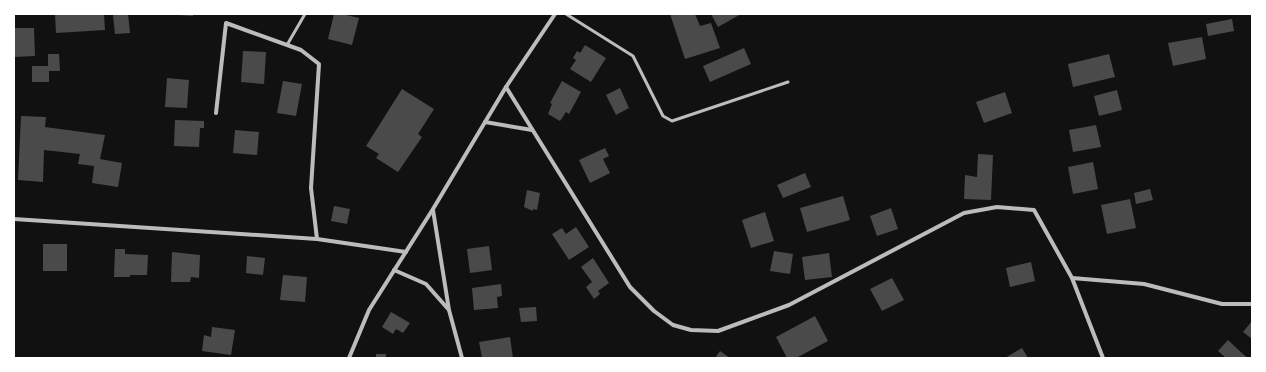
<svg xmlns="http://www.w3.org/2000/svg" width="1266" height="372" viewBox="0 0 1266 372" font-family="'Noto Serif',serif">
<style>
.building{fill:#4a4a4a}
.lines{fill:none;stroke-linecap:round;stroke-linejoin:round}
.service{stroke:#bcbcbc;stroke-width:3}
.minor{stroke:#bcbcbc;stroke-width:4}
</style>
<rect width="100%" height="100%" fill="#111"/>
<g class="building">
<path d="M55 14H104L105 30 56 33Z"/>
<path d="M128 14 130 33 115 34 113 15Z"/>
<path d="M178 14H193V16L178 15Z"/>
<path d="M334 14H342L359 18 352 45 328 39Z"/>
<path d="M670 14H695L700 26 711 23 720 48 685 59Z"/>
<path d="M711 14H741L718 27Z"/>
<path d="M1232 19 1234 31 1208 36 1206 24Z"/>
<path d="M14 28H34L35 56 14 57Z"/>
<path d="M1202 37 1206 59 1173 66 1168 43Z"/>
<path d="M585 45 606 58 591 82 570 69 576 60 573 58 577 51 580 53Z"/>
<path d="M744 48 751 64 710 82 703 66Z"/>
<path d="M243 51 266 52 264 84 241 82Z"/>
<path d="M48 54H59L60 71H49V82H32V66H48Z"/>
<path d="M1109 54 1115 77 1073 87 1068 64Z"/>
<path d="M167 78 189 80 187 108 165 107Z"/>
<path d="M283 81 302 84 296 116 277 113Z"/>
<path d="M562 81 581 92 569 114 566 112 560 121 548 114 552 104 550 103Z"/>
<path d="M620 88 629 108 616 115 606 95Z"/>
<path d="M402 89 434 109 418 134 422 137 398 172 376 158 379 154 366 146Z"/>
<path d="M1117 90 1122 110 1099 116 1094 96Z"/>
<path d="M1005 92 1012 113 984 123 976 102Z"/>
<path d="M21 116 46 117 45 127 105 135 100 159 122 163 118 187 92 183 94 166 78 164 80 154 44 150 43 182 18 180Z"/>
<path d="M175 120 204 121V128H200L199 147 174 146Z"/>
<path d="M1096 125 1101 147 1073 152 1069 130Z"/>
<path d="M235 130 259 132 257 155 233 153Z"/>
<path d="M605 148 609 156 603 159 610 173 590 183 579 160Z"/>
<path d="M978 154 993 155 991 200 964 199 965 175 977 177Z"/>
<path d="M1093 162 1098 189 1073 194 1068 167Z"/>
<path d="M805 173 811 187 783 198 777 185Z"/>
<path d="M1150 189 1153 200 1136 204 1134 193Z"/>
<path d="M527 190 540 193 537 210 533 209V211L524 207Z"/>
<path d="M843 196 850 220 807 232 800 208Z"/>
<path d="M1130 199 1136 228 1107 234 1101 205Z"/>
<path d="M334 206 350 209 347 224 331 221Z"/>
<path d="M891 208 898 229 877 236 870 216Z"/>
<path d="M765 212 774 241 751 248 742 220Z"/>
<path d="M576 227 589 247 569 260 552 234 562 228 566 234Z"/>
<rect x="43" y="244" width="24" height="27"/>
<path d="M489 246 492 270 470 273 467 249Z"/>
<path d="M115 249H125V254L148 255 147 275H130V277H114Z"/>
<path d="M774 251 793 254 790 274 770 271Z"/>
<path d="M172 252 200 255 199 278 191 277 190 282H171Z"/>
<path d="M829 253 832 277 805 280 802 257Z"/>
<path d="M247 256 265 258 263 275 246 273Z"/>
<path d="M593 258 609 283 598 291 600 294 594 299 586 287 592 282 581 267Z"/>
<path d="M1031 262 1035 281 1010 287 1006 268Z"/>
<path d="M283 275 307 277 305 302 280 300Z"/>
<path d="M892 278 904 300 882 311 870 289Z"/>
<path d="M501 284 502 296 497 297 498 308 474 310 472 288Z"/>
<path d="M536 307 537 321 521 322 519 308Z"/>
<path d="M391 312 410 323 403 333 396 329 393 334 382 327Z"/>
<path d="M815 316 828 341 796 358H787L776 337Z"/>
<path d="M1252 321V339L1243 332Z"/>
<path d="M212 327 235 330 231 355 202 351 204 335 211 337Z"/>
<path d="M510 337 513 358H482L479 342Z"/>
<path d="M1228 340 1244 355 1248 358H1226L1218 351Z"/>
<path d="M1022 348 1028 358H1005Z"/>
<path d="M720 351 730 358H715Z"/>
<rect x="376" y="354" width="10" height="4"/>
</g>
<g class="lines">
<g class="service">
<path d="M566 14 633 56 663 116 672 121 788 82"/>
<path d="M287 45 305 14"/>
</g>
<g class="minor">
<path d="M506 87 630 287 654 311 673 325 691 330 718 331 789 305 964 213 997 207 1034 210 1072 278 1103 358"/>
<path d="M216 113 226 23 301 50 319 64 311 188 317 239"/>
<path d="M485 122 532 130"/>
<path d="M433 210 449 310 462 358"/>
<path d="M14 219 317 239 406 252"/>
<path d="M394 270 426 284 449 310"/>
<path d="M1072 278 1144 284 1222 304H1252"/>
<path d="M349 358 369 310 433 209 506 87 555 14"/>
</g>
</g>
<rect width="1266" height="372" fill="none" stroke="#ffffff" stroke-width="30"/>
</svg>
